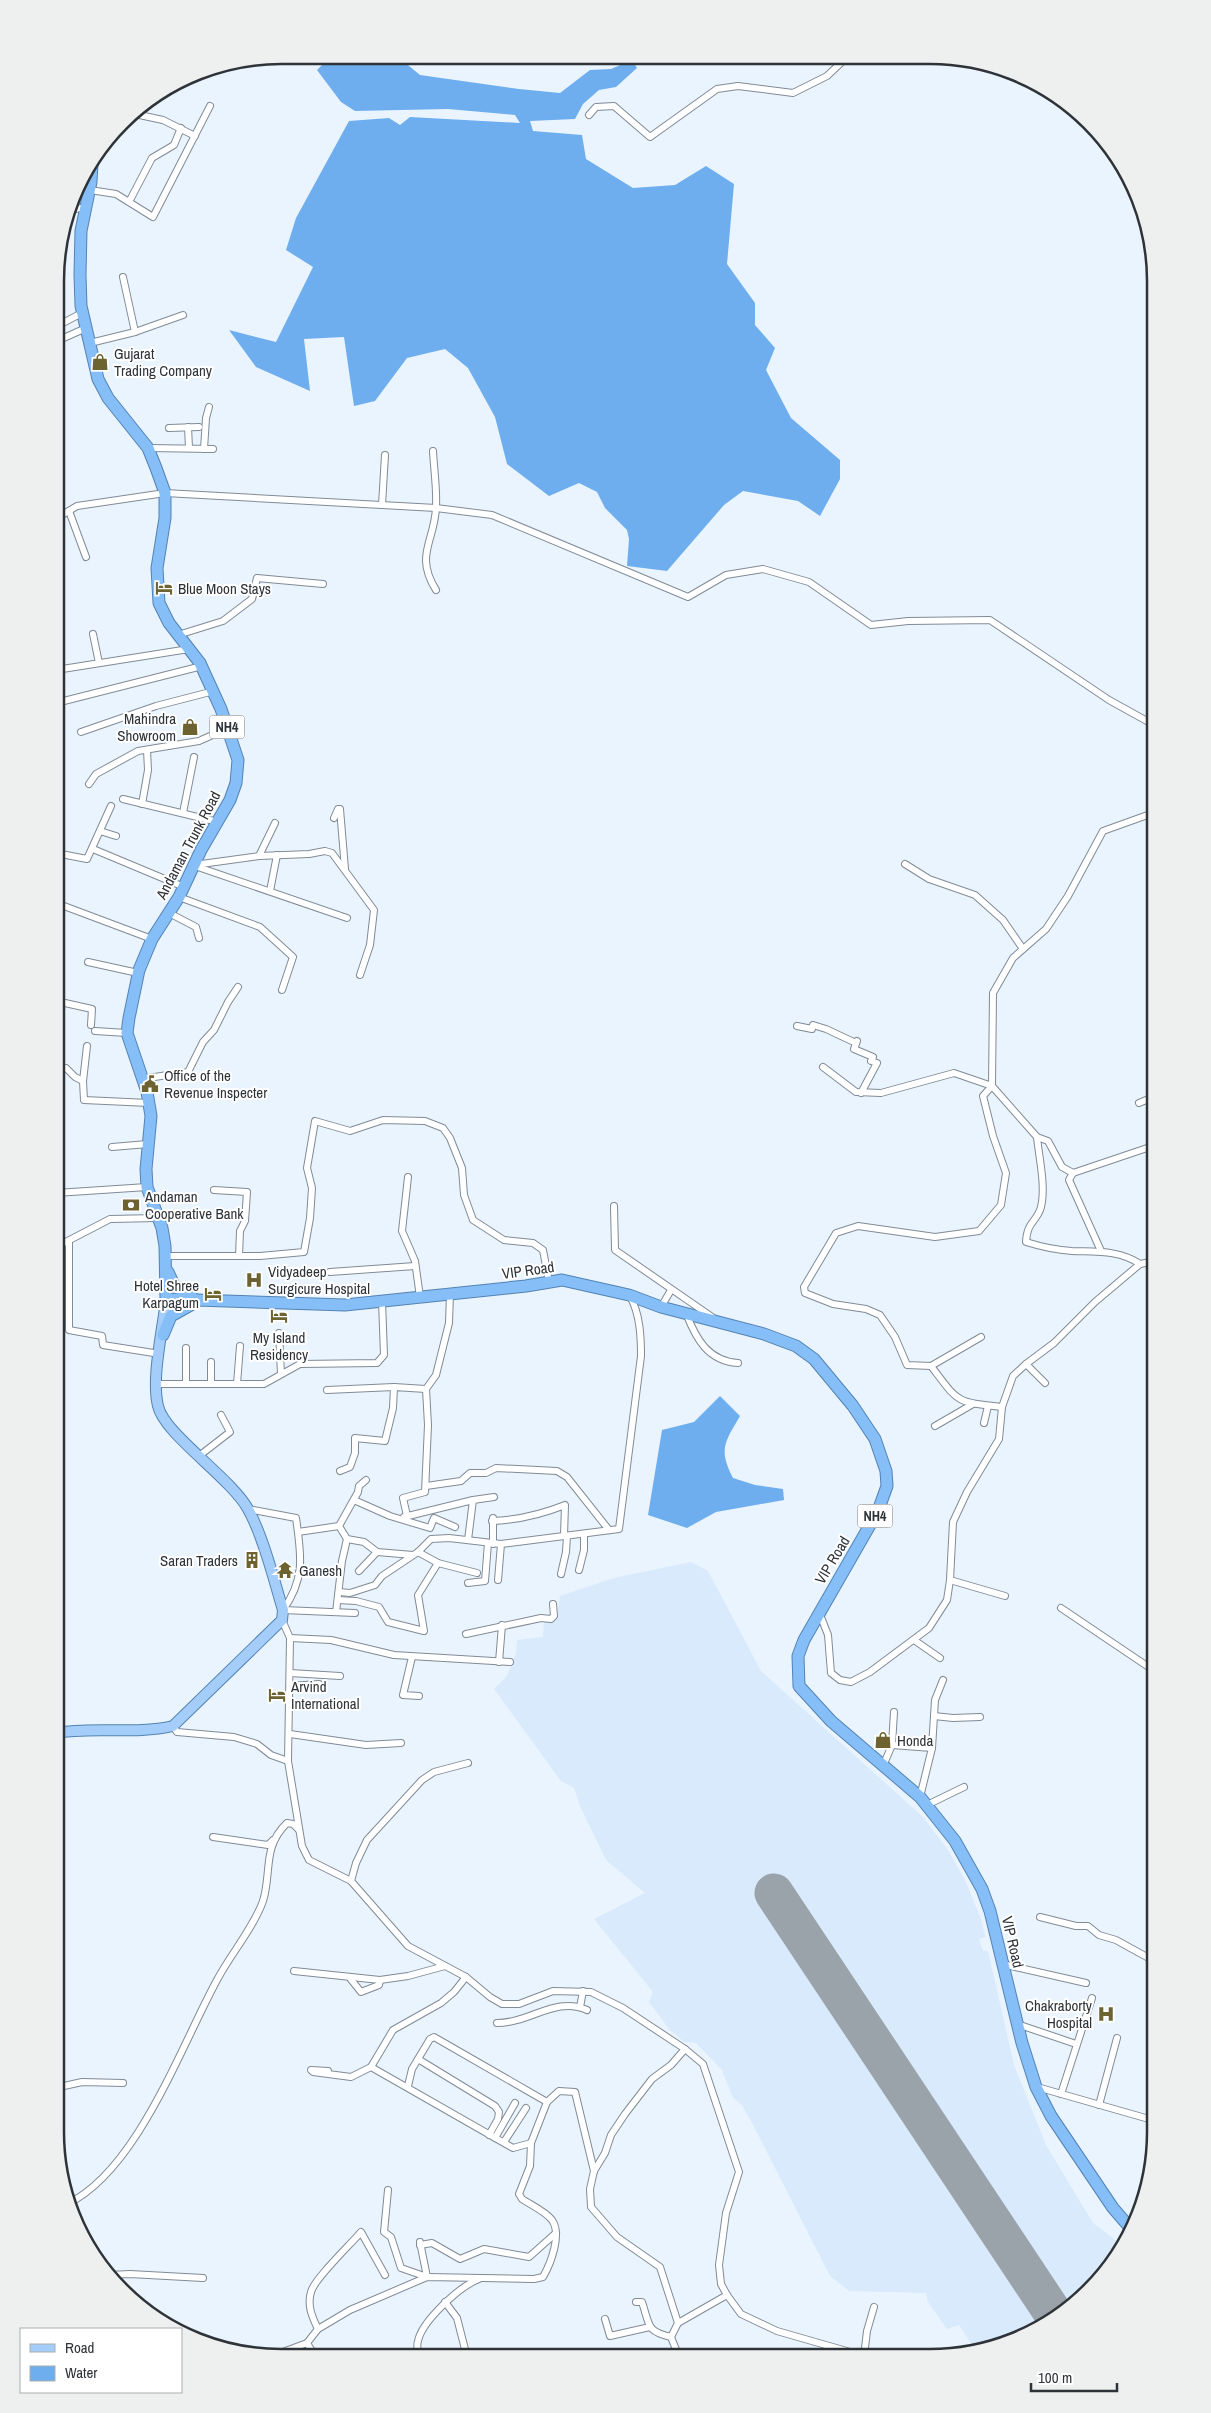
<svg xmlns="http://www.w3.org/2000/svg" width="1211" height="2413" viewBox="0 0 1211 2413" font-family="'Archivo Narrow',sans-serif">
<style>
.built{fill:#d8eafc}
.water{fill:#6eaeee}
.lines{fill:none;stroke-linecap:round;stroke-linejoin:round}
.runway{stroke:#9aa2aa;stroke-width:39}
.minor-casing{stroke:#808b96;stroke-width:8}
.primary-casing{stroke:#5383b3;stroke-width:12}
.trunk-casing{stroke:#5383b3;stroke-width:13}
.minor{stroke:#fff;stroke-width:6}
.primary{stroke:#a4cef9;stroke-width:10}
.trunk{stroke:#86bef7;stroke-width:11}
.labels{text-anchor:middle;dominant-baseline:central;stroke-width:4;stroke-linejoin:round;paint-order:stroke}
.shield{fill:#fff;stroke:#6d7074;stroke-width:1}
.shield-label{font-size:14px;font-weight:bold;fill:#2e3338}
.poi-label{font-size:15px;fill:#2e3338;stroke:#fff;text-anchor:start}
.street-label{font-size:15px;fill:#2e3338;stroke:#fff}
.rim{fill:none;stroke:#2e3338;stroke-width:2.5}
</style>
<rect width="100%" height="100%" fill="#eaf4fe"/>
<path class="built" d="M691 1562 708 1571 761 1671 923 1817 948 1850 965 1880 981 1919 985 1937 979 1939 983 1951H988L1014 2065 1046 2145 1093 2223 1123 2246 1109 2270 1056 2320 1003 2346 976 2351 959 2325 947 2329 928 2302 926 2293 849 2291 830 2276 752 2123 742 2105 733 2098 722 2070 696 2043 684 2042 669 2029 649 2002 653 1992 594 1919 645 1893 606 1860 580 1806 574 1788 561 1781 494 1689 507 1676 516 1653 517 1640 543 1637 544 1622 556 1621 560 1596 614 1578Z"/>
<g class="water">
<path d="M332 55 397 56 420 75 519 89 560 93 590 70 611 69 632 60 637 68 616 87 599 90 583 104 575 119 530 121 533 131 582 135 586 159 633 188 675 185 706 166 734 184 727 264 755 303V325L775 348 766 370 791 418 840 460V479L820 516 798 501 743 491 724 505 667 571 627 566 629 539 627 530 605 508 597 492 579 483 549 496 507 464 495 417 468 368 445 349 407 358 375 401 354 406 344 337 304 339 310 391 256 367 229 330 276 342 313 267 286 250 296 218 349 121 389 118 400 125 410 117 520 123 515 115 448 109 355 111 341 102 317 70Z"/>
<path d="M720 1396 740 1416C725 1442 718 1449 733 1478L755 1485 783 1489 784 1500 716 1512 687 1528 648 1515 662 1430 694 1422Z"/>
</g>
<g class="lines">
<path class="runway" d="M774 1893 1057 2319"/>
<g class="minor-casing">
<g id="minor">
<path d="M130 113 163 120 195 136"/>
<path d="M589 115 596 107 614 106 650 137 717 89 738 86 793 93 827 76 846 58"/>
<path d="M78 183 91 182"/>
<path d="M90 190 116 194 153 217 210 106"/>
<path d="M129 202 152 158 174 145 181 128"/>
<path d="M69 210 87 207"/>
<path d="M123 277 135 332"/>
<path d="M57 326 82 313"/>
<path d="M57 341 86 328"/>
<path d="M90 343 135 332 183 315"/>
<path d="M188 427 189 448"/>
<path d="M169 428 199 427"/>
<path d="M148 448 213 449"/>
<path d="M204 449 206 418 209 407"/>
<path d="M433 451C434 470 437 489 436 507 435 541 414 555 436 590"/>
<path d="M382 505 385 455"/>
<path d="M69 511 86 557"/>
<path d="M57 518 77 506 165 493 436 508 492 515 688 597 726 575 763 569 809 582 871 625 908 621 990 620 1109 700 1156 726"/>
<path d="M93 634 99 663"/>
<path d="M178 635 223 621 252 599 257 578 323 584"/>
<path d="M56 670 189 649"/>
<path d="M56 703 202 666"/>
<path d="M81 732 156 706 214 691"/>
<path d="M89 784 96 774 138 751 199 741 228 728"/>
<path d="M123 799 218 822"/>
<path d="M142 804 148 770 147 750"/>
<path d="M183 813 194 757"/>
<path d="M334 818 338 809H340L345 869"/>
<path d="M100 831 116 836"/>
<path d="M93 849 184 887"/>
<path d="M259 856 275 823"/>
<path d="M905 864 929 879 975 895 1003 920 1023 949"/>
<path d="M194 865 259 856 309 854 325 851 332 853 374 910 370 945 360 975"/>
<path d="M56 866 61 854 87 859 111 806"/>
<path d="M195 866 347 918"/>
<path d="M270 891 277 855"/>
<path d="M179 897 260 927 293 957 282 990"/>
<path d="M56 903 152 939"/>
<path d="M169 913 196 927 199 938"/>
<path d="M88 962 138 973"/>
<path d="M56 1001 92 1009 91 1025"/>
<path d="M797 1026 812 1029 813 1025 826 1029 856 1043"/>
<path d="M95 1031 127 1033"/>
<path d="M857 1041 854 1049 873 1057 871 1061 877 1063 861 1093"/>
<path d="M87 1046 83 1081 84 1100 149 1103"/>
<path d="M56 1067 66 1068 75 1077 83 1081"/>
<path d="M823 1067 856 1092 881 1093 954 1073 992 1086 1037 1137 1048 1141 1062 1167 1073 1173 1156 1145"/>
<path d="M141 1079 188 1072 203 1042 214 1030 228 1002 238 987"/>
<path d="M1139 1103 1156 1096"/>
<path d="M1037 1137C1039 1158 1046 1186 1041 1207 1037 1222 1027 1221 1026 1242 1042 1247 1056 1250 1072 1251 1097 1252 1119 1250 1140 1264"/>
<path d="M112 1147 148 1144"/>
<path d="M1073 1173 1069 1180 1101 1251"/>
<path d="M408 1177 402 1231 415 1261 420 1297"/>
<path d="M214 1190 247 1192 245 1221 240 1231 239 1256"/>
<path d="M56 1193 147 1187"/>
<path d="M614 1206 615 1250 712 1317"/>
<path d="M69 1242V1330L102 1336 103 1345 160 1354"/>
<path d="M56 1247 110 1219 157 1218"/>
<path d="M166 1256H260L304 1252 310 1218 312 1188 307 1168 315 1121 350 1131 383 1120 425 1121 443 1128 450 1138 462 1168 464 1195 473 1220 504 1240 533 1243 543 1250 549 1282"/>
<path d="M330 1272 415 1266"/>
<path d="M661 1307 671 1290"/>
<path d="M686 1313C696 1339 708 1361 738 1363"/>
<path d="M279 1333 281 1374"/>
<path d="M186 1348V1384"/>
<path d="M1026 1364 1045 1383"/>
<path d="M931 1366 981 1337"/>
<path d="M156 1384H264L300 1364 377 1363 384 1355 382 1301"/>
<path d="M211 1384V1362"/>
<path d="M237 1384 240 1346"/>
<path d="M327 1390 394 1387"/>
<path d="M1002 1407C955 1402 959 1403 931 1366L907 1365 895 1337 880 1315 866 1309 833 1304 805 1293 804 1287 836 1233 858 1226 935 1237 979 1231 1001 1205 1006 1173 993 1136 983 1096 992 1086 993 993 1013 958 1046 929 1068 896 1103 831 1156 812"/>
<path d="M984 1423 988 1406"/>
<path d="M935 1426 973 1404"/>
<path d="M199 1456 230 1432 221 1415"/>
<path d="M340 1471 350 1467 355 1453V1438L385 1441 393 1408 394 1387 426 1389"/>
<path d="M426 1486 461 1481 470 1473H486L496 1468 557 1471 567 1477 609 1530"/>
<path d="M354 1500 390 1516 430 1528 434 1518 455 1527"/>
<path d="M248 1509 296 1518C301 1554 306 1578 283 1610"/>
<path d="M407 1516 403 1498 425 1492 428 1425 426 1389 436 1375 449 1323 450 1294"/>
<path d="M404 1517 473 1500"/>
<path d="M493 1518V1544"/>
<path d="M492 1521C519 1520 540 1515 565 1505L564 1536"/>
<path d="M339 1526 347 1539 364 1542 377 1552 413 1555"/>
<path d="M298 1532 339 1526 358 1492 359 1486 366 1480"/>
<path d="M468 1540 473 1500 494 1497"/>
<path d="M418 1552 438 1563 477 1573"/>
<path d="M579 1570 584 1550V1534"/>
<path d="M359 1571 377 1552"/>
<path d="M561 1574 566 1552 567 1536"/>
<path d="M498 1580 501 1544"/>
<path d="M950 1580 1005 1596"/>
<path d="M468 1583 485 1581 488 1543"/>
<path d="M339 1592 350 1593 375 1585 382 1576 418 1552 431 1539 449 1538 501 1544 619 1529 641 1356C641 1336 640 1314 630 1296"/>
<path d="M338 1600 356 1601 379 1607 388 1622 424 1631 418 1595 438 1563"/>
<path d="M1061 1608 1156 1672"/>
<path d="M283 1610 355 1613"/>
<path d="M336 1612 342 1561 347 1539"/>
<path d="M819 1612 828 1635 831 1673 840 1680 851 1682 870 1672 929 1628 947 1600 950 1580 953 1522 967 1492 999 1439 1002 1407 1013 1376 1026 1364 1054 1343 1095 1302 1140 1264 1156 1261"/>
<path d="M282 1620 290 1638 288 1761 302 1846 309 1860 351 1881"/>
<path d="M466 1634 541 1618 551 1619 554 1616 553 1604"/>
<path d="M290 1638 331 1640 394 1655 510 1662"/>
<path d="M914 1640 940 1658"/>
<path d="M412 1657 403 1695 419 1696"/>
<path d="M499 1662 502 1625"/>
<path d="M290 1673 340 1676"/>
<path d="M290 1686 319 1684"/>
<path d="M934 1716 953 1718 980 1717"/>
<path d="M173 1726 177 1732 234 1737 257 1744 271 1755 288 1761"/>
<path d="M290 1734 366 1745 401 1743"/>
<path d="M892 1745 932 1748"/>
<path d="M468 1763 434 1772 422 1780 367 1840 356 1863 351 1881 408 1946 466 1977 490 1997 502 2004H519L553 1991 591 1992 623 2008 685 2049 703 2064 739 2172 726 2213 719 2265 721 2284 727 2295 741 2314 777 2331 871 2358"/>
<path d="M883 1766 892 1745 894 1712"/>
<path d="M920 1797 932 1748 935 1700 943 1680"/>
<path d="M927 1805 964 1787"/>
<path d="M213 1837 268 1845 273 1840"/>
<path d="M1040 1917 1076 1926H1088L1099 1935 1116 1940 1156 1962"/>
<path d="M1002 1964 1086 1983"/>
<path d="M294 1971 380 1980 408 1976 445 1966"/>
<path d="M349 1977 361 1992 379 1985 380 1980"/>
<path d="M1154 2002 1156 1998"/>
<path d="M580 2007 583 1991"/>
<path d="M497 2023C530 2023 556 1996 587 2010"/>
<path d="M1017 2024 1076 2044"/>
<path d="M418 2059 495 2106 499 2112 498 2119 489 2135"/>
<path d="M371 2067 513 2148 531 2143"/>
<path d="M328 2071 311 2070 313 2072 351 2077 371 2067 393 2030 441 2003 454 1992 466 1977"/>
<path d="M408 2086 412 2069 430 2039 434 2037 547 2102"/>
<path d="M1037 2087 1156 2121"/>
<path d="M55 2088 82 2082 123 2083"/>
<path d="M1061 2094 1092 1998"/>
<path d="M1099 2105 1117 2038"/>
<path d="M495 2138 515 2103"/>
<path d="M504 2142 526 2108"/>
<path d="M388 2190 384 2232 391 2237 401 2268 427 2277 420 2242"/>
<path d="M67 2204C137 2171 181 2046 217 1980 230 1955 254 1927 263 1901 272 1872 262 1847 287 1823L293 1824 299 1830"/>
<path d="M1131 2229 1142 2206"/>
<path d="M420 2245 432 2243 460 2259 484 2249 529 2257 556 2233"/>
<path d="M108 2275 130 2274 203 2278"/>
<path d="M445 2302 457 2318 467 2357"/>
<path d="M636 2302H642C650 2326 646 2331 671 2337"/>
<path d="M605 2319 610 2336 650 2327"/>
<path d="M678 2323 727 2295"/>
<path d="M318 2329C312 2317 307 2305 311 2292 314 2279 351 2244 361 2232L385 2275"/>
<path d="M272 2356 307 2343"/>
<path d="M315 2356 307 2343 318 2329 350 2310 427 2277 534 2279 543 2277C551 2263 562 2234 552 2220 545 2211 531 2205 522 2199L519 2194 530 2166 531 2143 547 2102 559 2091 575 2092 594 2171"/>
<path d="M864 2356 867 2331 874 2307"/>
<path d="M417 2357C419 2351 416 2346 418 2341 422 2321 460 2286 479 2279"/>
<path d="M679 2357 671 2337 678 2323 660 2267 617 2237 591 2207 590 2189 594 2171 605 2153 611 2135 625 2114 652 2079 671 2065 685 2049"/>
</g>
</g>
<g class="primary-casing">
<path id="primary" d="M55 1733C94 1726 134 1735 173 1726L282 1620 283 1610C274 1580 263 1536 248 1509 230 1477 164 1434 158 1406 151 1377 163 1330 166 1299"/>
</g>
<g class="trunk-casing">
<g id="trunk">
<path d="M92 163 91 182 81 231 80 275 81 306 98 379 108 398 148 448 156 468 165 493V518L157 568 159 603 169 623 200 663 221 709 238 760 236 783 230 800 201 850 179 897 152 939 139 970 129 1018 127 1033 147 1092 151 1116 146 1169 147 1187 162 1228 165 1246 166 1299 345 1305 526 1286 562 1280 629 1295 661 1307 764 1334 796 1346 814 1359 853 1406 875 1439 886 1471 887 1486 878 1511 804 1640 798 1656 799 1686 831 1721 920 1797 955 1841 982 1889 990 1911 1022 2043 1036 2087 1051 2116 1113 2208 1132 2230"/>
<path d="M168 1272 174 1285 196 1300"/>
<path d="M163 1335 171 1316 196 1302"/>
</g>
</g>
<use href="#minor" class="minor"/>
<use href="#primary" class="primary"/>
<use href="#trunk" class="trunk"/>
</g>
<defs>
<g id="shop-bare" transform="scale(1.35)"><path d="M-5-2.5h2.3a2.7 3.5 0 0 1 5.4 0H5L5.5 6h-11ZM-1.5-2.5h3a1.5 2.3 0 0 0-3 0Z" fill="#6c6330" stroke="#fff" stroke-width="2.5" paint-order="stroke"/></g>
<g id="hotel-bare" transform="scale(1.35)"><path d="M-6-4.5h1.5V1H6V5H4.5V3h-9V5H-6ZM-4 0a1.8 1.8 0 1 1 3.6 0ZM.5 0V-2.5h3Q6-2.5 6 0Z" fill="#6c6330" stroke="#fff" stroke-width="2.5" paint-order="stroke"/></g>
<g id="civic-bare" transform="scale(1.35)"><path d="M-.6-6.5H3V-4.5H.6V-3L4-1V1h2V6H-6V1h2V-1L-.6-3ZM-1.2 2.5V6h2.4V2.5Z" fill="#6c6330" stroke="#fff" stroke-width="2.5" paint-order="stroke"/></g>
<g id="bank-bare" transform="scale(1.35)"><path d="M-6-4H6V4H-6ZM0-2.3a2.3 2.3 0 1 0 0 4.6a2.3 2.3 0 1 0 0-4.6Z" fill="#6c6330" stroke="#fff" stroke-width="2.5" paint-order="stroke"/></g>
<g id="hospital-bare" transform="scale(1.35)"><path d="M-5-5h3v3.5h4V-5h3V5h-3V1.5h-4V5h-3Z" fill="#6c6330" stroke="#fff" stroke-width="2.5" paint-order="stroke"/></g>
<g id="building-bare" transform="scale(1.35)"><path d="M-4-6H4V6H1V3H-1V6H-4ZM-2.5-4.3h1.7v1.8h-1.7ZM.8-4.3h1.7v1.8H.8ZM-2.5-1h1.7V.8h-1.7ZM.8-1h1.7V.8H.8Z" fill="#6c6330" stroke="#fff" stroke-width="2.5" paint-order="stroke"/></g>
<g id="temple-bare" transform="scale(1.35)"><path d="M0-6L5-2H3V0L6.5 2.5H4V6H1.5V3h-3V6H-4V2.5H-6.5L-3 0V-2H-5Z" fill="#6c6330" stroke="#fff" stroke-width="2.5" paint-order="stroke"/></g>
</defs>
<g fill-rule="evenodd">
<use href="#shop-bare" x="100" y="362"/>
<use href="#hotel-bare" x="164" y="588"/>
<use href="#shop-bare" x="190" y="727"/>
<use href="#civic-bare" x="150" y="1084"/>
<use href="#bank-bare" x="131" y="1205"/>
<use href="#hospital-bare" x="254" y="1280"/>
<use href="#hotel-bare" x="213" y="1294"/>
<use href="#hotel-bare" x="279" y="1316"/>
<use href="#building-bare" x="252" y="1560"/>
<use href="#temple-bare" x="285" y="1570"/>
<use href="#hotel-bare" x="277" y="1695"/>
<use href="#shop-bare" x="883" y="1740"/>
<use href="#hospital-bare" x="1106" y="2014"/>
</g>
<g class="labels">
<g class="shield">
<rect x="209.5" y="715.5" width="35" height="23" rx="4"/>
<rect x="857.5" y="1504.5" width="35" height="23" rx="4"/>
</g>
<g class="shield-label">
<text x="227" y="727">NH4</text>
<text x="875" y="1516">NH4</text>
</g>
<g class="poi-label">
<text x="114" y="353">Gujarat<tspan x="114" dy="17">Trading Company</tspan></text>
<text x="178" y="588">Blue Moon Stays</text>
<text x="176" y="718" text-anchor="end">Mahindra<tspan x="176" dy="17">Showroom</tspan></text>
<text x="164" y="1075">Office of the<tspan x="164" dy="17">Revenue Inspecter</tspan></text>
<text x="145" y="1196">Andaman<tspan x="145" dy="17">Cooperative Bank</tspan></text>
<text x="268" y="1271">Vidyadeep<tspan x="268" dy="17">Surgicure Hospital</tspan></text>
<text x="199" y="1285" text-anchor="end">Hotel Shree<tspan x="199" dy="17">Karpagum</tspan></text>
<text x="279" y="1337" text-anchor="middle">My Island<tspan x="279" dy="17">Residency</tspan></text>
<text x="238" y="1560" text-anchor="end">Saran Traders</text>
<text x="299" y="1570">Ganesh</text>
<text x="291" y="1686">Arvind<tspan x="291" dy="17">International</tspan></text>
<text x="897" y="1740">Honda</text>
<text x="1092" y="2005" text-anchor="end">Chakraborty<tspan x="1092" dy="17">Hospital</tspan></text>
</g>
<g class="street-label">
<text transform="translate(188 845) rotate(-62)">Andaman Trunk Road</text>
<text transform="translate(528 1270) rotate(-8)">VIP Road</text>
<text transform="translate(832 1560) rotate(-59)">VIP Road</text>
<text transform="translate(1013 1942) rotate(77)">VIP Road</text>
</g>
</g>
<path d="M0 0H1211V2413H0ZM281 64H930A217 217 0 0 1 1147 281V2132A217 217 0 0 1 930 2349H281A217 217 0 0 1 64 2132V281A217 217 0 0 1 281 64Z" fill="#eeefef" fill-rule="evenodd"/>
<path class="rim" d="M281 64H930A217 217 0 0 1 1147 281V2132A217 217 0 0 1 930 2349H281A217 217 0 0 1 64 2132V281A217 217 0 0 1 281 64Z"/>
<rect x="20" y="2328" width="162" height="65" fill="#ffffff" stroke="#abadaf"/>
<rect x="30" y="2344" width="25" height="8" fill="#a4cef9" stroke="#abadaf"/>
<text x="65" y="2353" font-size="15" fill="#2e3338">Road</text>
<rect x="30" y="2366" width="25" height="15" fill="#6eaeee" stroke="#abadaf"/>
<text x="65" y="2378" font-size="15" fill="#2e3338">Water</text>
<path d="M1031 2383v8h86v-8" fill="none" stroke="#2e3338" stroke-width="2.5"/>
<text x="1038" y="2383" font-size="15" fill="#2e3338" stroke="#ffffff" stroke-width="4" paint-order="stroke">100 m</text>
</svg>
